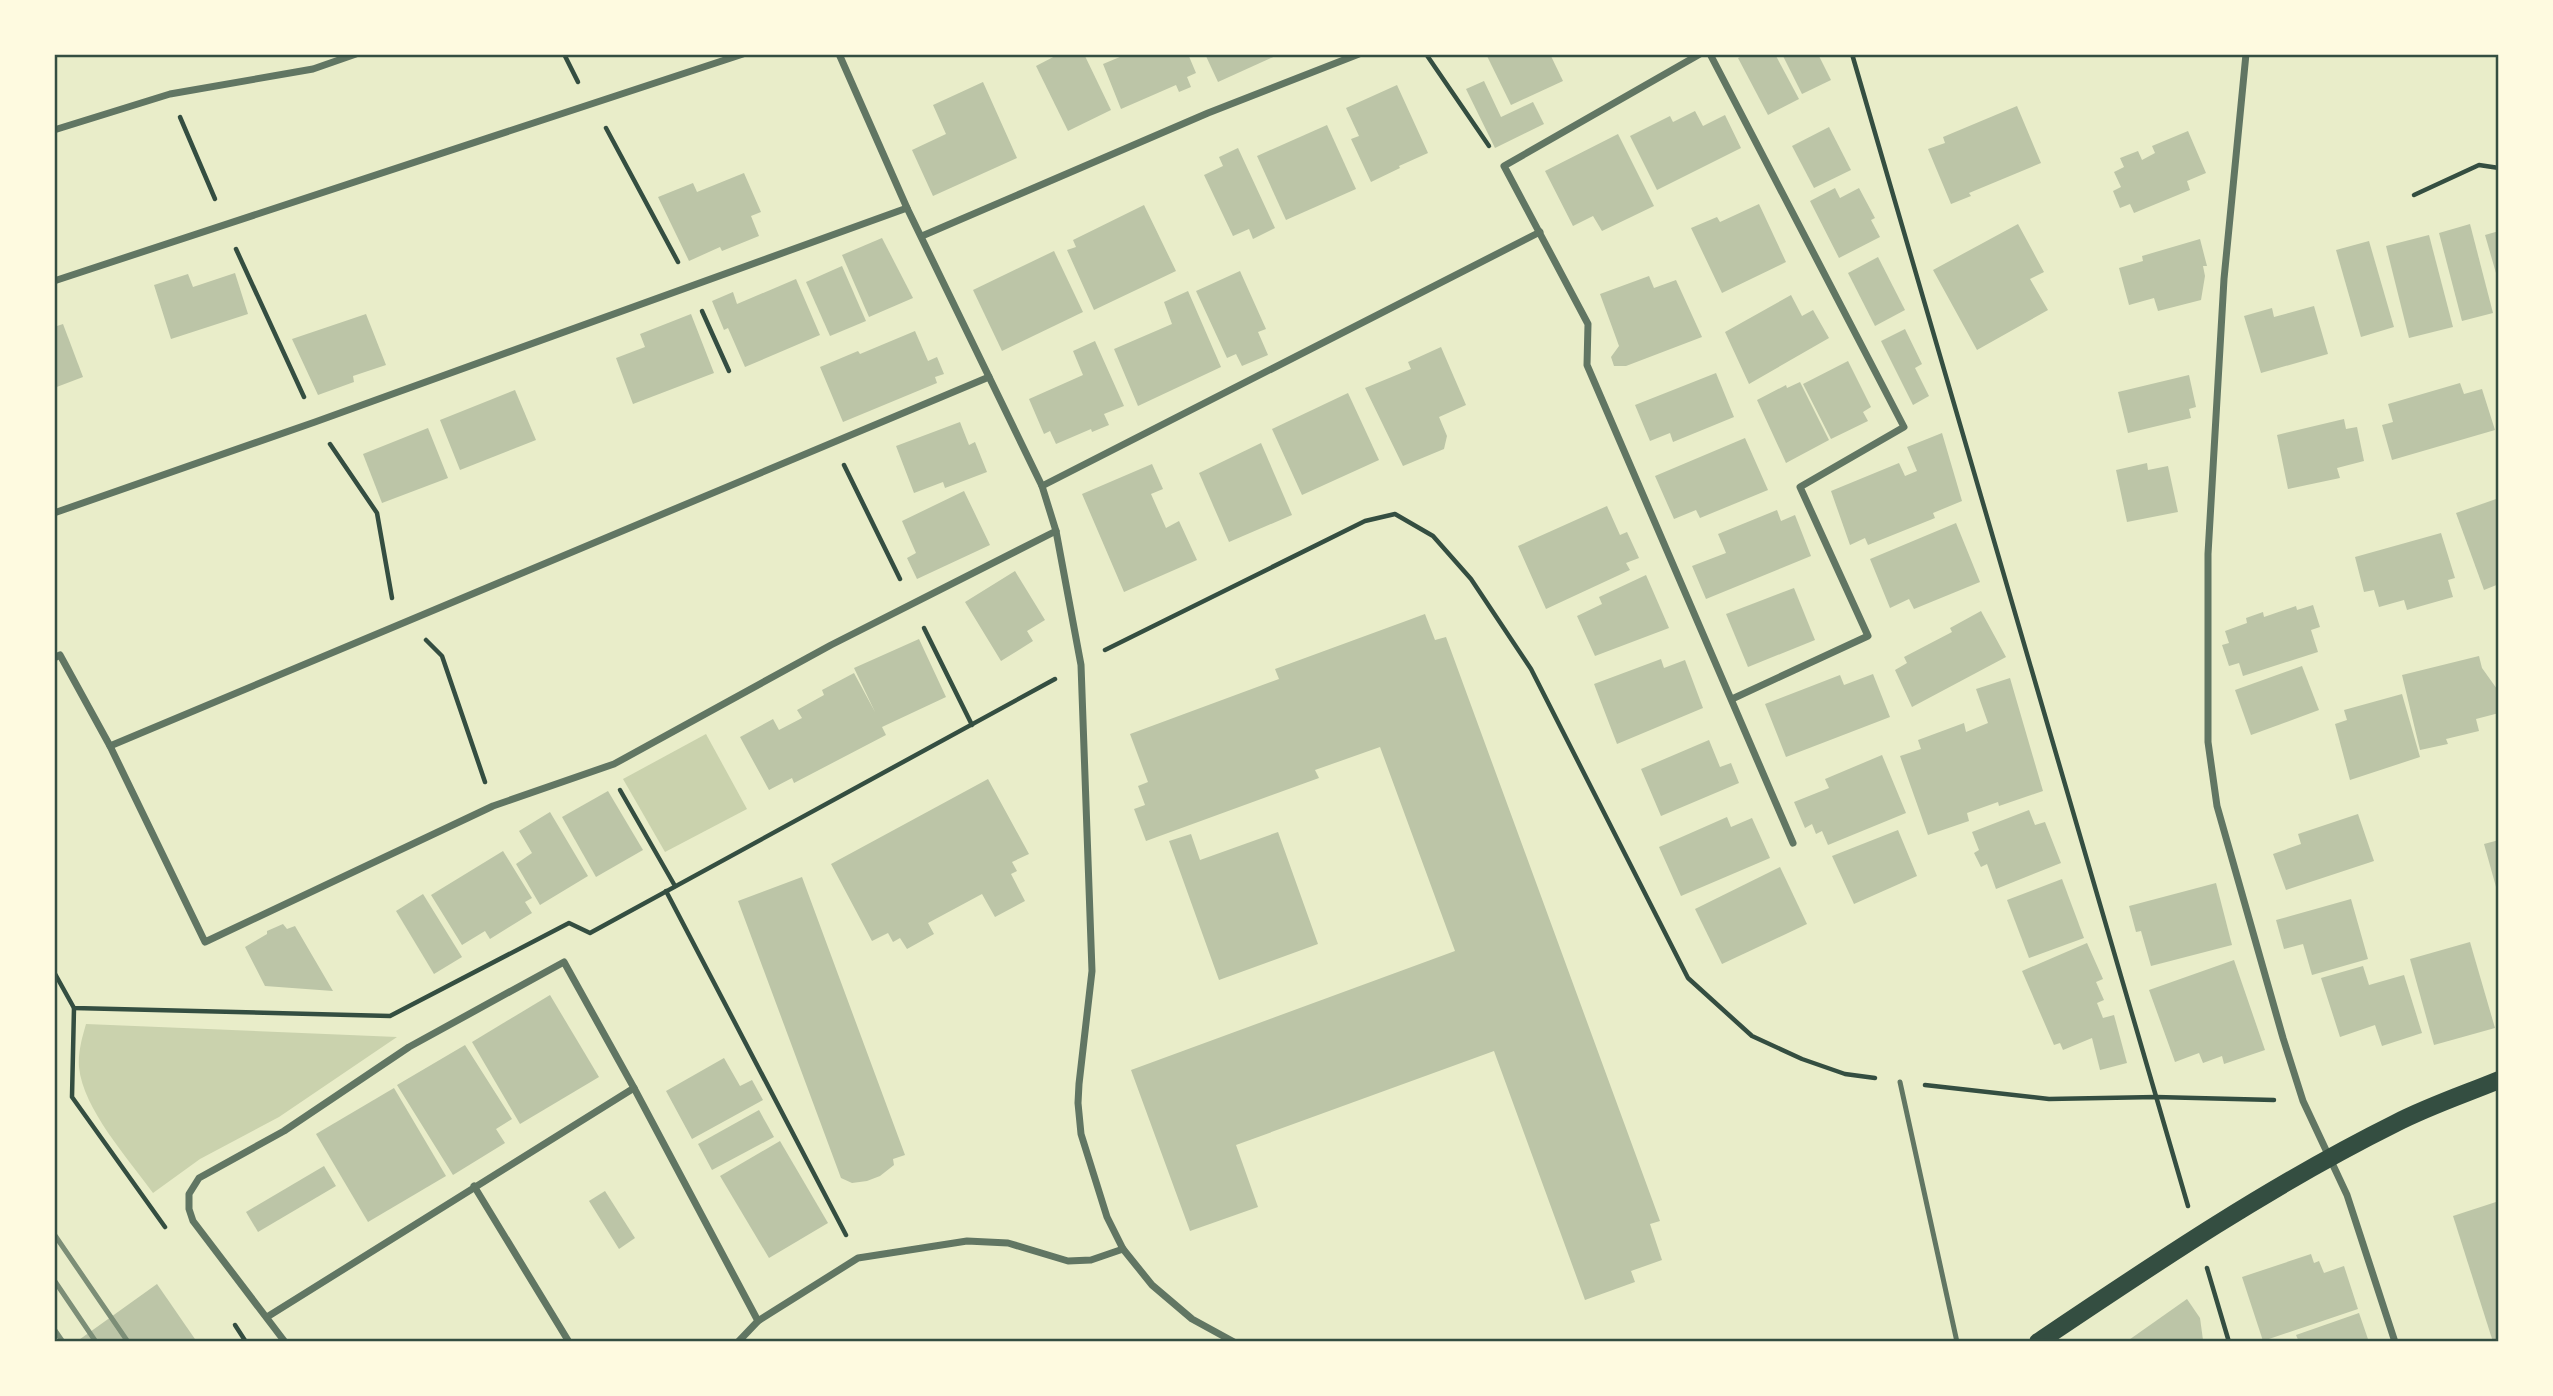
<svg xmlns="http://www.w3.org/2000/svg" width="2553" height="1396" viewBox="0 0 2553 1396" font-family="Arial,sans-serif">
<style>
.green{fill:#cad2ad}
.building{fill:#bcc5a7}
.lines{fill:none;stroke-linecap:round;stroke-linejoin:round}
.path{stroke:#344e41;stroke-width:4.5}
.service{stroke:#617663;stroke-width:5}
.minor{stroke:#617663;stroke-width:7}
.primary{stroke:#344e41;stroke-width:18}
.rail{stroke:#7c8e77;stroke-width:5}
.neatline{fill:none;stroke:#344e41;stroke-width:2.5}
</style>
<rect width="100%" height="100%" fill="#e9edc9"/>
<g class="green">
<path d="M706 734 747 809 665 852 623 779Z"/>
<path d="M86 1024 397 1037 279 1117 200 1159 153 1193C128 1158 83 1109 79 1067 78 1052 82 1038 86 1024Z"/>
</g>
<g class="building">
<path d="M1059 54H1084L1111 110 1068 131 1036 66Z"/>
<path d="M1127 54H1188L1196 73 1187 77 1191 87 1179 92 1176 85 1121 109 1103 64Z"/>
<path d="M1205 54H1280L1218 82Z"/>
<path d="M1486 54H1550L1563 81 1511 105Z"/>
<path d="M1746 54H1775L1799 99 1768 115 1738 58Z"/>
<path d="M1782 54H1818L1831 80 1802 94Z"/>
<path d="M1484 81 1501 117 1533 102 1544 124 1495 148 1466 89Z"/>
<path d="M983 82 1017 158 933 196 912 150 946 134 933 105Z"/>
<path d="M1397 85 1428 153 1399 166 1400 168 1371 182 1351 139 1359 136 1346 108Z"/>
<path d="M2017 106 2041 163 1969 193 1971 196 1951 204 1928 149 1945 143 1943 137Z"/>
<path d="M1695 111 1703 126 1725 115 1741 148 1657 190 1630 136 1670 116 1673 122Z"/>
<path d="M1327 125 1356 189 1286 220 1257 156Z"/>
<path d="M1829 127 1851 170 1814 188 1792 146Z"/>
<path d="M2188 131 2206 173 2187 181 2190 190 2134 213 2130 204 2120 208 2113 191 2121 187 2114 172 2124 167 2120 158 2138 151 2142 160 2155 153 2152 146Z"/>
<path d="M1618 134 1654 206 1602 231 1593 216 1573 226 1545 171Z"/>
<path d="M1238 148 1275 228 1253 239 1249 229 1233 236 1204 175 1223 166 1219 157Z"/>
<path d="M744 173 761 212 751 216 759 236 722 251 720 247 689 261 658 197 693 183 697 192Z"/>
<path d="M1835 188 1840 198 1859 188 1875 218 1871 220 1880 237 1839 258 1810 201Z"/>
<path d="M1759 204 1786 262 1722 293 1691 228 1717 217 1720 222Z"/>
<path d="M1144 205 1176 271 1094 310 1067 250 1076 247 1073 240Z"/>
<path d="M2018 224 2044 272 2030 279 2048 310 1977 350 1933 270Z"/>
<path d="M2470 224 2493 313 2462 321 2439 233Z"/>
<path d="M2499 231V280H2498L2485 235Z"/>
<path d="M2429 235 2453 327 2409 338 2386 246Z"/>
<path d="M882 238 913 298 869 317 842 255Z"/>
<path d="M2200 239 2207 266H2203L2205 276 2201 300 2158 311 2154 298 2129 305 2119 268 2143 261 2142 256Z"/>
<path d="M2369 241 2394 327 2361 337 2336 250Z"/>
<path d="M1054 251 1083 312 1002 351 973 290Z"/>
<path d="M1878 257 1905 310 1875 326 1848 273Z"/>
<path d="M842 266 866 321 830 336 806 282Z"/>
<path d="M1240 271 1266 329 1258 332 1268 355 1242 366 1236 354 1227 358 1196 291Z"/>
<path d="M235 273 248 314 171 339 154 285 188 274 193 287Z"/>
<path d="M1649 276 1654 288 1676 280 1702 337 1626 366H1614L1611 357 1619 346 1600 294Z"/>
<path d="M796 279 820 335 745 367 728 328 724 330 712 301 733 292 737 304Z"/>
<path d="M1188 291 1221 367 1138 406 1114 349 1172 324 1164 302Z"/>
<path d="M1791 295 1802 316 1813 310 1829 338 1749 384 1725 332Z"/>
<path d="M2314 306 2328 354 2261 373 2244 316 2272 308 2274 317Z"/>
<path d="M366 314 386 365 353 376 354 382 318 395 292 339Z"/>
<path d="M691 314 714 373 633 404 616 358 645 347 640 334Z"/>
<path d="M63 324 83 377 54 388V327Z"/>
<path d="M1905 329 1922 364 1915 368 1929 396 1913 405 1881 341Z"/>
<path d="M915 331 928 361 937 357 944 374 935 377 937 383 843 422 820 367 858 351 860 354Z"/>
<path d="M1095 341 1124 406 1104 414 1109 425 1092 432 1091 429 1056 444 1050 431 1044 434 1029 399 1083 375 1073 351Z"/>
<path d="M1441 347 1466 405 1439 417 1447 436 1444 449 1403 466 1365 388 1411 369 1408 362Z"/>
<path d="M1848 361 1871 407 1863 412 1868 421 1831 439 1803 384Z"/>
<path d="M1716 373 1734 417 1673 442 1670 433 1650 441 1635 405Z"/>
<path d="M2189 375 2196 407 2189 409 2191 418 2128 433 2118 392Z"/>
<path d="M1800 382 1829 440 1786 463 1757 400 1786 385 1787 388Z"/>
<path d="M2460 383 2464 394 2482 389 2495 430 2392 460 2382 425 2393 422 2388 404Z"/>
<path d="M515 390 536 440 460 470 440 420Z"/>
<path d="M1348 393 1379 460 1302 495 1272 429Z"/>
<path d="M2344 419 2346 429 2357 427 2364 461 2337 468 2340 478 2288 489 2277 435Z"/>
<path d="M960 422 969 445 975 442 987 472 945 488 943 482 914 493 896 446Z"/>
<path d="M428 428 448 478 382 503 363 454Z"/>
<path d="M1942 433 1962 501 1933 513 1935 518 1868 545 1865 538 1850 545 1831 491 1899 463 1905 476 1917 471 1907 447Z"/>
<path d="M1745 438 1768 490 1700 518 1696 510 1674 519 1655 476Z"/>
<path d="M1261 443 1292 515 1229 542 1199 473Z"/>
<path d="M2147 463 2148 470 2168 466 2178 512 2127 522 2116 470Z"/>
<path d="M1152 464 1163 489 1151 494 1166 528 1179 521 1197 560 1124 592 1082 494Z"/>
<path d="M964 491 990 545 917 579 907 558 916 553 902 521Z"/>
<path d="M2499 498V584L2484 590 2456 513Z"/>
<path d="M1607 506 1620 535 1627 532 1639 558 1626 563 1630 570 1546 609 1518 546Z"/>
<path d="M1777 510 1781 521 1795 515 1811 556 1706 599 1692 566 1726 553 1718 534Z"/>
<path d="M1956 523 1980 582 1914 609 1909 599 1890 608 1870 559Z"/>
<path d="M2441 533 2455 578 2448 580 2453 597 2407 610 2404 600 2379 607 2374 590 2364 592 2355 557Z"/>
<path d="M1015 571 1045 620 1027 631 1033 641 1001 661 965 602Z"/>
<path d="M1646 575 1669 628 1595 656 1577 616 1602 604 1599 597Z"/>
<path d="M1794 588 1815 640 1748 667 1726 614Z"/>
<path d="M2313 605 2320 627 2311 630 2318 652 2243 676 2239 663 2229 666 2222 645 2229 643 2225 631 2247 623 2246 618 2263 612 2264 617 2296 606 2297 610Z"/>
<path d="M1981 611 2006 657 1912 707 1895 670 1907 663 1904 657 1952 632 1950 628Z"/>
<path d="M1425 614 1435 640 1446 637 1660 1221 1650 1224 1662 1260 1631 1271 1635 1282 1585 1300 1494 1051 1236 1145 1258 1207 1190 1231 1131 1070 1455 951 1380 747 1315 770 1319 778 1146 841 1134 809 1145 805 1138 786 1148 782 1130 734 1279 679 1275 669Z"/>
<path d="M919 639 946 697 882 727 886 735 794 783 792 778 769 790 740 737 773 719 779 730 802 718 797 710 824 695 822 690 854 673 875 712 854 668Z"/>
<path d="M2479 656 2482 668 2497 689 2499 713 2476 719 2479 731 2446 739 2448 744 2420 750 2402 675Z"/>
<path d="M1661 659 1664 668 1685 660 1703 708 1617 744 1594 684Z"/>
<path d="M2302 666 2319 710 2251 735 2235 690Z"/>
<path d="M1873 674 1890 717 1786 757 1765 704 1840 675 1844 685Z"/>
<path d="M2010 678 2043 791 1999 806 1998 802 1967 813 1969 821 1928 835 1900 756 1921 749 1918 740 1964 723 1966 732 1988 723 1976 689Z"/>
<path d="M2402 694 2420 757 2350 780 2335 724 2347 720 2344 710Z"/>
<path d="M1709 740 1720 767 1731 763 1739 783 1661 816 1641 769Z"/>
<path d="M1882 755 1906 813 1828 845 1822 831 1816 834 1812 824 1805 828 1794 802 1829 788 1825 779Z"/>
<path d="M988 779 1029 854 1012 862 1017 871 1011 874 1025 901 995 917 982 894 928 923 934 934 907 949 900 938 893 942 888 933 872 941 831 864Z"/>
<path d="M608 791 643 850 596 877 562 817Z"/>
<path d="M2029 810 2035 825 2045 822 2061 863 1996 889 1987 864 1981 867 1974 853 1979 850 1972 832Z"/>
<path d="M550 812 588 876 540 905 516 864 532 853 519 831Z"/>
<path d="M2358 814 2374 861 2286 890 2273 854 2301 844 2298 834Z"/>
<path d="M1727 817 1731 827 1752 818 1770 858 1681 896 1659 847Z"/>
<path d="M1898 830 1917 876 1854 904 1832 856Z"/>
<path d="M1278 832 1318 944 1219 980 1169 841 1191 834 1200 860Z"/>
<path d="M2499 840V893L2498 894 2484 844Z"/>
<path d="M503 851 532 898 525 902 532 913 490 939 485 931 462 945 431 895Z"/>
<path d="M1780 867 1807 924 1722 964 1695 909Z"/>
<path d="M802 877 905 1155 893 1159 894 1165 880 1176 867 1181 852 1183 841 1178 738 901Z"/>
<path d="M2062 879 2084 938 2029 958 2007 900Z"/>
<path d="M2216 883 2232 945 2151 966 2141 931 2136 932 2129 906Z"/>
<path d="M423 894 462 957 434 974 396 911Z"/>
<path d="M2351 899 2368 959 2312 975 2303 944 2284 949 2276 920Z"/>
<path d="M283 924 287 929 295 926 333 991 265 986 245 947 267 934V931Z"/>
<path d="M2470 942 2495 1028 2434 1045 2410 959Z"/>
<path d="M2087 943 2103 979 2096 982 2104 1000 2097 1003 2103 1018 2114 1015 2127 1063 2100 1070 2092 1038 2063 1050 2060 1043 2054 1045 2022 971Z"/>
<path d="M2234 960 2265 1050 2224 1064 2222 1056 2203 1063 2199 1053 2175 1062 2149 990Z"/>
<path d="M2363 966 2369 985 2404 975 2422 1033 2382 1046 2375 1025 2340 1037 2321 978Z"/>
<path d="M550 995 599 1077 520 1124 472 1042Z"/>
<path d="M465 1045 512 1119 496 1129 505 1143 453 1175 397 1085Z"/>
<path d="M724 1058 740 1086 752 1080 763 1100 692 1139 666 1091Z"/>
<path d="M394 1088 446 1176 368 1222 316 1134Z"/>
<path d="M759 1110 774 1137 712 1170 698 1144Z"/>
<path d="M780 1141 828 1223 769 1258 720 1176Z"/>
<path d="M324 1166 336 1186 258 1232 246 1212Z"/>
<path d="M605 1191 635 1238 619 1249 589 1201Z"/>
<path d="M2499 1201V1342H2493L2453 1216Z"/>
<path d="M2311 1254 2314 1263 2319 1261 2324 1273 2344 1266 2358 1309 2263 1341 2242 1277Z"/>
<path d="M157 1284 197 1342H76Z"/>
<path d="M2187 1299 2200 1318 2203 1340 2202 1342H2126Z"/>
<path d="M2359 1313 2369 1342H2299L2296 1335Z"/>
</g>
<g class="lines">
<g class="path">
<path d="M564 54 578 82"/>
<path d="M1426 54 1489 146"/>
<path d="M1852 54 2188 1206"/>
<path d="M180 117 215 199"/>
<path d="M606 128 678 262"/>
<path d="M2414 195 2479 165 2499 168"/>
<path d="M236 249 304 397"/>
<path d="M702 311 729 371"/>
<path d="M330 444 377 513 392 598"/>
<path d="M844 465 900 579"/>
<path d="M924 628 972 725"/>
<path d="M426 640 442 656 485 782"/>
<path d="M1105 650 1365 521 1395 514 1433 536 1471 579 1531 669 1688 978 1752 1036 1802 1059 1845 1074 1875 1078"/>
<path d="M620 790 675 886"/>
<path d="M666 891 846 1235"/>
<path d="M54 972 74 1008 390 1016 569 923 590 933 1055 679"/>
<path d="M74 1008 72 1097 165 1227"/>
<path d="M1925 1085 2049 1099 2156 1097 2274 1100"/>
<path d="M2207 1268 2229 1342"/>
<path d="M235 1325 246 1342"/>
</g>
<path class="service" d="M1900 1082 1957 1342"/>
<g class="minor">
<path d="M839 54 907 208 1042 486 1056 531 1081 665 1092 971 1079 1084 1078 1103 1081 1134 1107 1217 1123 1249 1152 1285 1192 1319 1234 1342"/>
<path d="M1700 54 1504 166 1588 324 1587 365 1793 843"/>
<path d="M1710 54 1904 427 1800 487 1868 636 1732 699"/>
<path d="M2246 54 2224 279 2208 554V742L2217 806 2283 1038 2303 1101 2347 1195 2395 1342"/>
<path d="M54 130 170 94 313 69 356 54"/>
<path d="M922 236 1208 113 1359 54"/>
<path d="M54 281 743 54"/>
<path d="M1042 486 1540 232"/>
<path d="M54 513 315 422 907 208"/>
<path d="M54 658 60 655 110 746 205 942 493 806 614 764 831 645 1056 531"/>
<path d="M110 746 989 377"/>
<path d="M474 1186 569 1342"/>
<path d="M267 1317 634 1088"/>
<path d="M285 1342 193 1221 189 1209V1194L199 1178 284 1131 409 1047 564 962 634 1088 758 1321"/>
<path d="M738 1342 758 1321 858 1258 967 1241 1008 1243 1068 1261 1091 1260 1123 1249"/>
</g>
<path class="primary" d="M2038 1342C2154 1264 2271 1185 2396 1123 2429 1106 2465 1094 2499 1080"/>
<g class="rail">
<path d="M54 1234 128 1342"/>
<path d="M54 1280 96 1342"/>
<path d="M54 1329 63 1342"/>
</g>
</g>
<rect width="2553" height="1396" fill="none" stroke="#fefae0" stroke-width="112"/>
<rect x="56" y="56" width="2441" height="1284" class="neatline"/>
</svg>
